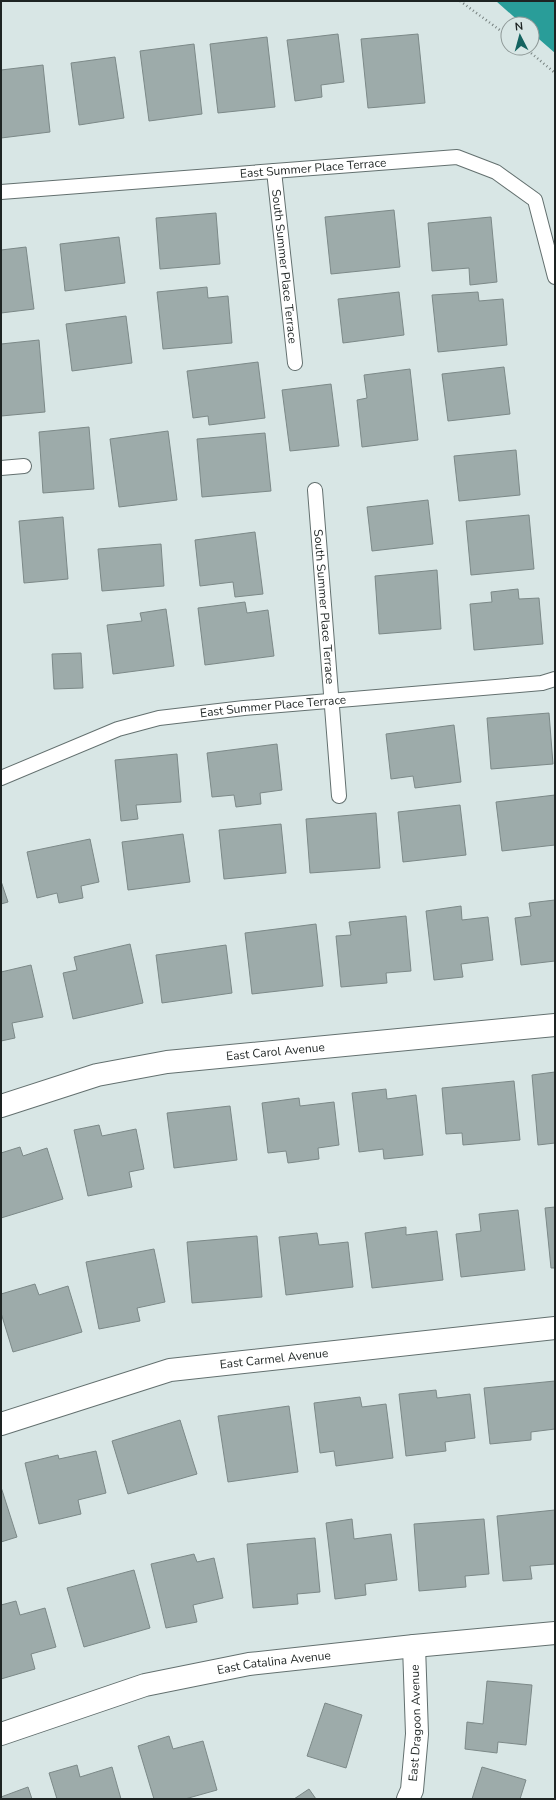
<svg xmlns="http://www.w3.org/2000/svg" width="556" height="1800" viewBox="0 0 556 1800" font-family="'Nunito Sans',sans-serif">
<style>
.water{fill:#299d99}
.building{fill:#9dabaa;stroke:#7c8988}
.lines{fill:none;stroke-linecap:round;stroke-linejoin:round}
.service-casing{stroke:#63706f;stroke-width:16}
.minor-casing{stroke:#63706f;stroke-width:24}
.path{stroke:#76807f;stroke-width:2.5;stroke-dasharray:1 3;stroke-linecap:butt}
.service{stroke:#fff;stroke-width:14}
.minor{stroke:#fff;stroke-width:22}
.labels{text-anchor:middle;dominant-baseline:central;stroke-width:3;stroke-linejoin:round;paint-order:stroke}
.street-label{font-size:12px;fill:#1e2423;stroke:#d8e6e5}
</style>
<rect width="100%" height="100%" fill="#d8e6e5"/>
<path class="water" d="M496 1H555V53L532 33V24H522Z"/>
<g class="building">
<path d="M338 34 344 82 321 85 322 97 295 101 287 40Z"/>
<path d="M418 34 425 103 368 108 361 39Z"/>
<path d="M267 37 275 107 218 113 210 44Z"/>
<path d="M194 44 202 114 149 121 140 51Z"/>
<path d="M115 57 124 118 79 125 71 63Z"/>
<path d="M43 65 50 132 1 138V70Z"/>
<path d="M394 210 400 267 331 274 325 217Z"/>
<path d="M216 213 220 264 160 269 156 218Z"/>
<path d="M491 217 497 282 470 285 469 268 432 271 428 223Z"/>
<path d="M119 237 125 283 65 291 60 244Z"/>
<path d="M26 247 34 309 1 313V250Z"/>
<path d="M207 287 208 298 228 296 232 343 163 349 157 292Z"/>
<path d="M399 292 404 335 343 343 338 299Z"/>
<path d="M478 292 479 301 503 299 507 345 438 352 432 295Z"/>
<path d="M126 316 132 363 72 371 66 324Z"/>
<path d="M39 340 45 412 1 416V344Z"/>
<path d="M258 362 265 418 209 425 208 416 193 418 187 371Z"/>
<path d="M504 367 510 414 448 421 442 374Z"/>
<path d="M410 369 418 440 362 447 357 400 367 398 364 375Z"/>
<path d="M331 384 339 446 290 451 282 390Z"/>
<path d="M89 427 94 489 43 493 39 432Z"/>
<path d="M168 431 177 500 119 507 110 439Z"/>
<path d="M265 433 271 491 202 497 197 439Z"/>
<path d="M516 450 520 495 459 501 454 456Z"/>
<path d="M428 500 433 544 372 551 367 507Z"/>
<path d="M529 515 534 569 471 575 466 521Z"/>
<path d="M63 517 68 579 24 583 19 521Z"/>
<path d="M255 532 263 594 235 597 233 582 200 586 195 540Z"/>
<path d="M161 544 164 586 102 591 98 549Z"/>
<path d="M437 570 441 629 379 634 375 576Z"/>
<path d="M518 589 519 599 539 598 543 644 474 650 470 604 492 602 491 592Z"/>
<path d="M245 602 247 613 268 610 274 656 205 665 198 608Z"/>
<path d="M166 609 174 666 113 674 107 625 142 621 140 613Z"/>
<path d="M81 653 83 688 54 689 52 654Z"/>
<path d="M549 713 553 764 491 769 487 718Z"/>
<path d="M454 725 461 782 415 788 413 776 391 779 386 734Z"/>
<path d="M277 744 282 790 260 793 261 804 236 807 234 795 212 797 207 753Z"/>
<path d="M177 754 181 802 136 805 138 819 121 821 115 760Z"/>
<path d="M555 795V845L502 851 496 802Z"/>
<path d="M460 805 466 855 403 862 398 812Z"/>
<path d="M376 813 380 868 310 873 306 819Z"/>
<path d="M281 824 286 873 224 879 219 830Z"/>
<path d="M183 834 190 882 128 890 122 842Z"/>
<path d="M90 839 99 882 81 886 83 898 59 903 57 893 37 898 27 852Z"/>
<path d="M1 881 8 902 1 904Z"/>
<path d="M555 900V961L521 965 515 918 531 916 529 903Z"/>
<path d="M461 906 462 920 488 917 493 960 461 964 463 977 434 980 426 911Z"/>
<path d="M406 916 411 971 386 973 387 983 341 987 336 936 351 935 349 922Z"/>
<path d="M316 924 323 986 252 994 245 933Z"/>
<path d="M130 944 143 1003 73 1019 63 973 77 970 74 957Z"/>
<path d="M226 945 232 993 162 1003 156 955Z"/>
<path d="M31 965 43 1017 12 1023 15 1038 1 1041V972Z"/>
<path d="M555 1072V1143L538 1145 532 1075Z"/>
<path d="M514 1081 520 1140 463 1145 462 1133 446 1134 442 1088Z"/>
<path d="M386 1089 387 1099 416 1095 423 1155 384 1159 383 1149 359 1152 352 1093Z"/>
<path d="M299 1098 300 1106 334 1102 339 1145 318 1148 319 1159 288 1163 286 1151 268 1153 262 1103Z"/>
<path d="M230 1106 237 1160 174 1168 167 1113Z"/>
<path d="M99 1125 102 1136 136 1129 144 1169 129 1172 132 1187 88 1196 74 1130Z"/>
<path d="M20 1147 23 1156 47 1148 63 1199 1 1218V1153Z"/>
<path d="M555 1207V1268H551L545 1208Z"/>
<path d="M518 1210 525 1270 461 1277 456 1234 481 1231 479 1214Z"/>
<path d="M406 1227V1235L437 1231 443 1280 372 1288 365 1233Z"/>
<path d="M317 1233 319 1245 348 1242 353 1287 286 1295 279 1237Z"/>
<path d="M257 1236 262 1297 192 1303 187 1242Z"/>
<path d="M154 1249 165 1302 137 1308 140 1321 99 1329 86 1262Z"/>
<path d="M35 1284 39 1295 68 1286 82 1332 13 1352 1 1313V1294Z"/>
<path d="M555 1381V1429L531 1432V1440L490 1444 484 1388Z"/>
<path d="M436 1390 437 1398 470 1394 475 1438 445 1442 446 1451 406 1456 399 1394Z"/>
<path d="M360 1397 362 1407 386 1404 393 1458 336 1466 334 1451 320 1453 314 1403Z"/>
<path d="M289 1406 298 1472 228 1482 218 1416Z"/>
<path d="M180 1420 197 1474 128 1494 112 1441Z"/>
<path d="M96 1451 106 1493 78 1500 81 1514 39 1524 25 1463 58 1455 59 1459Z"/>
<path d="M1 1487 17 1537 1 1542Z"/>
<path d="M555 1510V1564L530 1566 532 1579 503 1581 497 1516Z"/>
<path d="M352 1519 354 1539 391 1534 397 1580 365 1584 366 1595 335 1599 326 1523Z"/>
<path d="M484 1519 489 1574 465 1576 466 1587 419 1591 414 1524Z"/>
<path d="M315 1538 320 1592 297 1594 298 1604 253 1608 247 1544Z"/>
<path d="M194 1554 197 1562 214 1558 223 1598 193 1605 197 1622 166 1628 151 1564Z"/>
<path d="M134 1570 150 1628 84 1647 67 1588Z"/>
<path d="M16 1601 20 1615 45 1608 56 1647 31 1654 35 1669 1 1679V1605Z"/>
<path d="M487 1681 532 1685 526 1745 498 1742 497 1753 465 1749 467 1722 483 1724Z"/>
<path d="M325 1703 362 1715 346 1768 307 1756Z"/>
<path d="M169 1736 173 1749 203 1741 217 1790 185 1799H154L138 1746Z"/>
<path d="M77 1765 80 1777 112 1767 121 1799H57L49 1773Z"/>
<path d="M482 1767 526 1780 520 1799H472Z"/>
<path d="M28 1787 32 1799H1V1797Z"/>
<path d="M309 1789 316 1799H294Z"/>
</g>
<g class="lines">
<g class="service-casing">
<g id="service">
<path id="s1" d="M274 171 295 363"/>
<path id="s2" d="M1 192 457 157 496 172 535 200 555 277"/>
<path d="M1 468 24 466"/>
<path id="s3" d="M315 490 339 796"/>
<path id="s4" d="M1 778 118 729 159 718 244 708 542 683 555 679"/>
</g>
</g>
<g class="minor-casing">
<g id="minor">
<path id="s5" d="M1 1106 97 1075 167 1062 555 1025"/>
<path id="s6" d="M1 1424 170 1370 555 1328"/>
<path id="s7" d="M1 1734 145 1685 249 1664 414 1646 555 1633"/>
<path id="s8" d="M408 1799 412 1790 417 1734 414 1646"/>
</g>
</g>
<g class="path">
<path d="M460 1 508 36"/>
<path d="M525 48 555 73"/>
</g>
<use href="#service" class="service"/>
<use href="#minor" class="minor"/>
</g>
<g class="labels">
<g class="street-label">
<text stroke="none"><textPath href="#s2" startOffset="313">East Summer Place Terrace</textPath></text>
<text stroke="none"><textPath href="#s1" startOffset="96">South Summer Place Terrace</textPath></text>
<text stroke="none"><textPath href="#s3" startOffset="117">South Summer Place Terrace</textPath></text>
<text stroke="none"><textPath href="#s4" startOffset="284">East Summer Place Terrace</textPath></text>
<text stroke="none"><textPath href="#s5" startOffset="281">East Carol Avenue</textPath></text>
<text stroke="none"><textPath href="#s6" startOffset="282">East Carmel Avenue</textPath></text>
<text stroke="none"><textPath href="#s7" startOffset="283">East Catalina Avenue</textPath></text>
<text stroke="none"><textPath href="#s8" startOffset="77">East Dragoon Avenue</textPath></text>
</g>
</g>
<rect width="556" height="1800" fill="none" stroke="#1e2423" stroke-width="4"/>
<g transform="translate(520 36) rotate(354)"><circle r="19" fill="#d8e6e5" stroke="#8e9897"/>
<path d="M0-3L7 15L0 10L-7 15Z" fill="#146360"/>
<text y="-6" font-size="11" font-weight="bold" text-anchor="middle" fill="#1e2423">N</text>
</g>
</svg>
